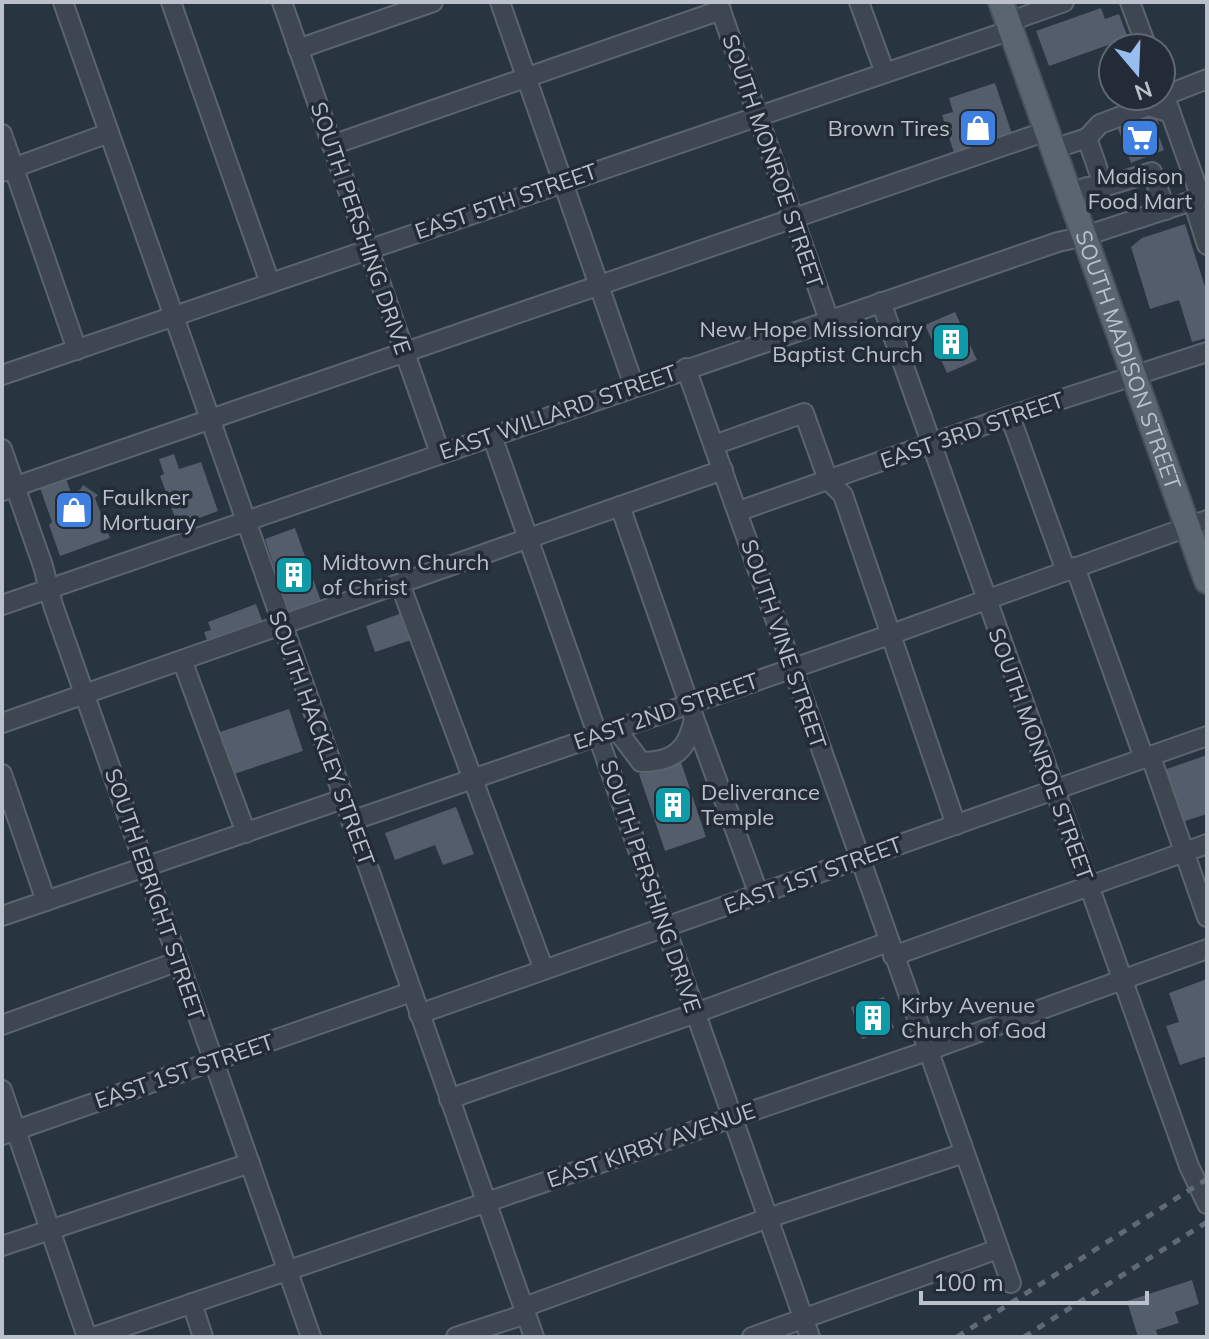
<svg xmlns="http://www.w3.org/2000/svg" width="1209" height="1339" viewBox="0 0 1209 1339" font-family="Mulish,sans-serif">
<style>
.building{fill:#535d6b}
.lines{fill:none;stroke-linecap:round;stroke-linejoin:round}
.minor-casing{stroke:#5b646e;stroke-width:22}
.major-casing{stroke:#474f5a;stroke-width:28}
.minor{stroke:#3d4651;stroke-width:18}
.major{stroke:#5b6570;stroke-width:24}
.rail{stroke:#606a77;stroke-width:5;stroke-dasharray:8 8;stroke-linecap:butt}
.labels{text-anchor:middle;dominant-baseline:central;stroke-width:7;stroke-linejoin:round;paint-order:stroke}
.poi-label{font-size:22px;fill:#bac1cb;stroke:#222b36;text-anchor:start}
.street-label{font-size:22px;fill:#bac1cb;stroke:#222b36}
</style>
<rect width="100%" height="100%" fill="#293441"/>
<g class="building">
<path d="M1101 8 1105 19 1119 14 1128 38 1049 66 1036 31Z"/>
<path d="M995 83 1014 140 956 159 942 115 953 112 949 98Z"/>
<path d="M1149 108 1153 119 1157 118 1159 124 1155 126 1164 150 1131 163 1115 121Z"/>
<path d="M1185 224 1207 293V338L1192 342 1179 300 1150 309 1131 247 1142 238Z"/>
<path d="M955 312 977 360 947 373 925 325Z"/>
<path d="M174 454 179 469 201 462 218 511 178 526 160 476 164 474 159 459Z"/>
<path d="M66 479 71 493 80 490 83 485 98 495 95 498 110 538 60 556 49 525 52 522 40 488Z"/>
<path d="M295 528 324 610 292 621 265 539Z"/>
<path d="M256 604 263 623 208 643 204 632 211 630 208 622Z"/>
<path d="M405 612 414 639 375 652 366 626Z"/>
<path d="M289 709 303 751 228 776 214 734Z"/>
<path d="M1207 755V814L1179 823 1161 771Z"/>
<path d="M680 759 706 837 665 851 639 774Z"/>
<path d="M456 807 474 854 443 865 435 845 395 860 385 833Z"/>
<path d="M1207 979V1056L1180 1065 1166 1026 1179 1022 1169 993Z"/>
<path d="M884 997 894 1028 862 1039 851 1007Z"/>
<path d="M1192 1280 1199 1304 1175 1312 1179 1323 1156 1330 1158 1337H1138L1127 1301Z"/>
</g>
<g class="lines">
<g class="minor-casing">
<g id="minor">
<path d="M63 2 534 1337"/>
<path d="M171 2 270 283"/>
<path d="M282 2 440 453"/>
<path d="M500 2 634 386"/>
<path d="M718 2 829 320"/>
<path d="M859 2 885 73"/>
<path d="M1130 2 1147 48"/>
<path d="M1008 22 1064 2"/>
<path d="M298 49 433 2"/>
<path d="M1161 86 1201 198"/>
<path d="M1164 96 1207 79"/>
<path d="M2 134 77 350"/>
<path d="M1087 138 1100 124 1148 106 1171 113"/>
<path d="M332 145 721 10"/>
<path d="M1053 149 1087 138 1104 187 1152 172 1166 210"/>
<path d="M2 172 109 133"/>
<path d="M1069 194 1087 187H1104"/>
<path d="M1193 201 1207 245"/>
<path d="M881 302 1189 1166 1207 1204"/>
<path d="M686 368 1011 1283"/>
<path d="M2 375 1011 30"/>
<path d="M1010 416 1066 571"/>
<path d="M492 436 810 1337"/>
<path d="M714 445 804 413 828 480 843 495 956 825"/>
<path d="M2 449 43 566 53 605 311 1337"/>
<path d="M2 491 1047 131"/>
<path d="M739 511 1010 416 1207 352"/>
<path d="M1075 567 1144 758"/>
<path d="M400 584 544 970"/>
<path d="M2 605 1058 242 1085 236 1207 196"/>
<path d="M182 660 246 833"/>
<path d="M694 718 759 895"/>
<path d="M2 723 723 470"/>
<path d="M616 729 641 762C675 762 688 749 694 718L620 506"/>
<path d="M1151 757 1207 917"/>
<path d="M2 774 46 901"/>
<path d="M351 821 892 634 1207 520"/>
<path d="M2 916 343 799"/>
<path d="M893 956 1207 844"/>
<path d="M419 1014 1207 736"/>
<path d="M2 1025 179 961"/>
<path d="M2 1090 87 1337"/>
<path d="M449 1099 696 1013 888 942"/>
<path d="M2 1135 411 992"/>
<path d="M2 1246 250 1163"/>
<path d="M192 1303 203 1337"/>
<path d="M524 1307 768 1218 964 1153"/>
<path d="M94 1337 927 1051 1207 949"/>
<path d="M456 1337 526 1314"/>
<path d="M752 1337 998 1249"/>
</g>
</g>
<g class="major-casing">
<g id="major">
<path id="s1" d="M1001 2 1207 581"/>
</g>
</g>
<use href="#minor" class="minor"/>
<use href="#major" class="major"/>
<g class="rail">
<path d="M957 1337 1207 1179"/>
<path d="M1024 1337 1207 1222"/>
</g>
</g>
<defs>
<g id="shop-square" transform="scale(2)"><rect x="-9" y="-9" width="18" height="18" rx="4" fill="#3f7fe0" stroke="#222b36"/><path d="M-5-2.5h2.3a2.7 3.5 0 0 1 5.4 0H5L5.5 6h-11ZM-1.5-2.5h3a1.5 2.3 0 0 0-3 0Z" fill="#fff"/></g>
<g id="supermarket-square" transform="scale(2)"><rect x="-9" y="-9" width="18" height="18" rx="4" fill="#3f7fe0" stroke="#222b36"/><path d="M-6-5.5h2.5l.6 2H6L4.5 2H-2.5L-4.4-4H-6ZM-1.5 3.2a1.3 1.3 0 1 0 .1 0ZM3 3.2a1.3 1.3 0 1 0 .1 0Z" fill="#fff"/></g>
<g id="building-square" transform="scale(2)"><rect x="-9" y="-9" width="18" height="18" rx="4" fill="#0f9aa8" stroke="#222b36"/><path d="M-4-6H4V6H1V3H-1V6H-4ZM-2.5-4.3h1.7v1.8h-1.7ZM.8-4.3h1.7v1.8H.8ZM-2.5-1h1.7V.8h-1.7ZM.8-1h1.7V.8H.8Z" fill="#fff"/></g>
</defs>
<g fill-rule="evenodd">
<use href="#shop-square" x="978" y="128"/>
<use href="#supermarket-square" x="1140" y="138"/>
<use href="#building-square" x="951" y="342"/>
<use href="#shop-square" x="74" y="510"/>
<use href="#building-square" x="294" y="575"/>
<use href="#building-square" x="673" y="805"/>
<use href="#building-square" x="873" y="1018"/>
</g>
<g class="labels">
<g class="poi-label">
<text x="950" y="128" text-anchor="end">Brown Tires</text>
<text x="1140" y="176" text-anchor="middle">Madison<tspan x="1140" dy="25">Food Mart</tspan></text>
<text x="923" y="329" text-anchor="end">New Hope Missionary<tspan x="923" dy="25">Baptist Church</tspan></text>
<text x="102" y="497">Faulkner<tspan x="102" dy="25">Mortuary</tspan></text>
<text x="322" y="562">Midtown Church<tspan x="322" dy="25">of Christ</tspan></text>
<text x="701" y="792">Deliverance<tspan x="701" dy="25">Temple</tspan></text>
<text x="901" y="1005">Kirby Avenue<tspan x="901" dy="25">Church of God</tspan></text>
</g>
<g class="street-label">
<text transform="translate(773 161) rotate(71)">SOUTH MONROE STREET</text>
<text transform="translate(506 201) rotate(-19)">EAST 5TH STREET</text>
<text transform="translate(361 228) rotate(71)">SOUTH PERSHING DRIVE</text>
<text stroke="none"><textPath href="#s1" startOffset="380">SOUTH MADISON STREET</textPath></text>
<text transform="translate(558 412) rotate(-19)">EAST WILLARD STREET</text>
<text transform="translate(972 430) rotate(-19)">EAST 3RD STREET</text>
<text transform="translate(784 644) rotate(71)">SOUTH VINE STREET</text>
<text transform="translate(666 711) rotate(-19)">EAST 2ND STREET</text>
<text transform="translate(322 738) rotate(70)">SOUTH HACKLEY STREET</text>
<text transform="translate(1041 754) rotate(70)">SOUTH MONROE STREET</text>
<text transform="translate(813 875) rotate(-20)">EAST 1ST STREET</text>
<text transform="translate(651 886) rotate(71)">SOUTH PERSHING DRIVE</text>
<text transform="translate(155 894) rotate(71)">SOUTH EBRIGHT STREET</text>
<text transform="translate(184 1071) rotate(-19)">EAST 1ST STREET</text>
<text transform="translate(651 1145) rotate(-19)">EAST KIRBY AVENUE</text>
</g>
</g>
<rect width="1209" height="1339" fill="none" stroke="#bac1cb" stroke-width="8"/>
<g transform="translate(1137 72) rotate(161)"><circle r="38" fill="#222b36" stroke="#5f6772" stroke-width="2"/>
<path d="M0-6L14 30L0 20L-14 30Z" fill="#9abdf0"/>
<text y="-12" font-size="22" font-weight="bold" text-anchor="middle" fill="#bac1cb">N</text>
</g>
<path d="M921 1291v12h226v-12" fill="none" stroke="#bac1cb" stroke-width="4"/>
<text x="933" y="1291" font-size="24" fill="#bac1cb" stroke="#222b36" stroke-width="6" paint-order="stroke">100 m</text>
</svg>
